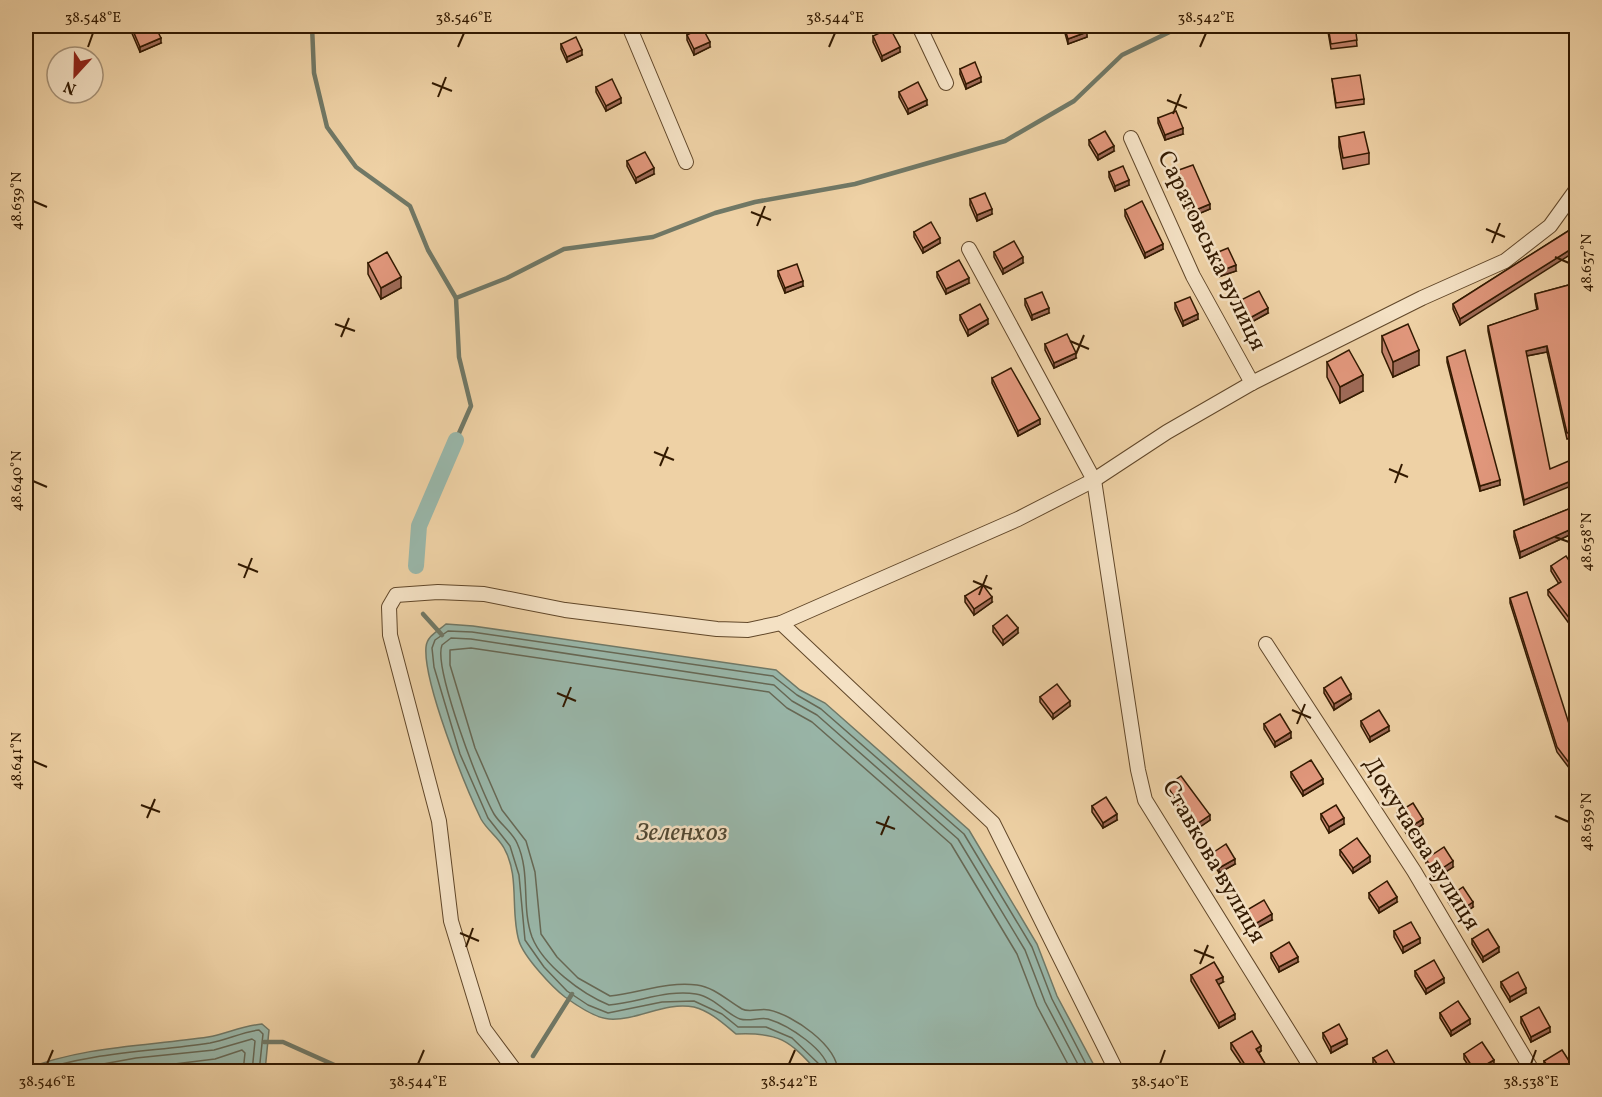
<svg xmlns="http://www.w3.org/2000/svg" width="1602" height="1097" viewBox="0 0 1602 1097" font-family="Vollkorn,serif">
<style>
.water{fill:#99b7aa;stroke:#707866;stroke-width:1.5}
.lines{fill:none;stroke-linecap:round;stroke-linejoin:round}
.shore{stroke:#666855;stroke-width:1.5}
.stream{stroke:#707866;stroke-width:4.5}
.canal{stroke:#99b7aa;stroke-width:16}
.minor-casing{stroke:#614729;stroke-width:16}
.minor{stroke:#f4e1c4;stroke-width:14}
.wall{fill:#c2826b;stroke:#321900;stroke-width:1.5}
.shaded-wall{fill:#9e6a57;stroke:#321900;stroke-width:1.5}
.building{fill:#e1977c;stroke:#321900;stroke-width:1.5}
.ticks{fill:none;stroke:#321900;stroke-width:2}
.labels{text-anchor:middle;dominant-baseline:central;stroke-width:5;stroke-linejoin:round;paint-order:stroke}
.street-label{font-size:24px;fill:#321900;stroke:#f4e1c4}
.water-label{font-size:26px;font-style:italic;fill:#514833;stroke:#f4e1c4}
.neatline{fill:none;stroke:#321900;stroke-width:2}
.ticks-label{font-size:15px;text-anchor:middle;fill:#321900}
</style>
<rect width="100%" height="100%" fill="#eed1a5"/>
<filter id="stains"><feTurbulence type="fractalNoise" baseFrequency=".00333" numOctaves="4"/><feColorMatrix values="0 0 0 0 .2 0 0 0 0 .09 0 0 0 0 .02 0 0 0 .5 -.17"/></filter>
<radialGradient id="worn" r=".72"><stop offset=".6" stop-color="#630" stop-opacity="0"/><stop offset="1" stop-color="#630" stop-opacity=".3"/></radialGradient>
<g class="water">
<path d="M446 624 473 626 776 670 800 690 825 703 969 830 1037 944 1057 996 1097 1071H817C789 1040 779 1032 736 1034 724 1024 710 1011 694 1007 665 1001 638 1021 609 1019 595 1018 576 1005 565 997 552 987 524 957 519 941 510 911 520 876 504 848 498 837 487 830 481 819 465 786 423 682 426 647 427 636 438 631 446 624Z"/>
<path d="M262 1024 269 1030 265 1071H26V1069C84 1046 147 1046 208 1037 226 1034 241 1026 262 1024Z"/>
</g>
<g class="lines">
<g class="shore">
<path d="M35 1072C91 1052 151 1052 210 1043 227 1040 242 1032 259 1030L263 1034 259 1072"/>
<path d="M59 1072 136 1058 214 1050 252 1039 255 1041 252 1072"/>
<path d="M109 1072 215 1059 242 1050 245 1053 243 1072"/>
<path d="M821 1072 820 1065 792 1038 766 1027H738L722 1014 694 1001 662 1002 608 1013 588 1005 567 991 544 967 525 940 519 875 510 846 488 818 460 754 434 667 432 648 435 640 448 631 472 632 773 676 797 695 821 709 964 834 1032 947 1052 999 1090 1072"/>
<path d="M829 1072C828 1050 788 1025 768 1019 759 1017 749 1022 740 1019 728 1015 714 997 696 994 667 989 638 1003 609 1005 582 994 543 965 532 937 521 907 531 873 517 843 512 832 500 824 494 814 480 790 433 667 442 645L451 638 471 639 774 685 792 701 817 715 958 839 1025 950 1045 1002 1082 1072"/>
<path d="M838 1072C837 1045 793 1015 769 1010 760 1008 749 1013 742 1009 728 1001 714 987 697 985 667 981 640 993 610 996L578 978 557 957 541 934 535 872 526 841 502 810 475 748 450 665V650L471 648 769 692 787 708 812 722 951 844 1017 954 1037 1006 1072 1072"/>
</g>
<g class="stream">
<path d="M312 26 314 73 327 127 356 167 410 206 428 250 456 298 459 357 471 406 456 440"/>
<path d="M456 298 507 278 564 249 653 237 715 213 755 202 855 184 1005 141 1074 101 1122 55 1182 26"/>
<path d="M423 614 442 635"/>
<path d="M264 1042H283L350 1072"/>
<path d="M533 1056 572 994"/>
</g>
<path class="canal" d="M416 566 419 526 456 440"/>
<g class="minor-casing">
<g id="minor">
<path d="M629 26 686 162"/>
<path d="M919 26 946 83"/>
<path d="M1131 138 1193 276 1252 383"/>
<path d="M969 249 1094 480 1138 770 1145 800 1314 1072"/>
<path d="M781 623 993 823 1117 1072"/>
<path d="M1266 644 1414 871 1533 1072"/>
<path d="M516 1072 484 1029 451 921 439 821 390 635 389 607 396 595 438 592 484 594 565 610 717 629 748 630 781 623 1018 519 1094 480 1167 432 1252 383 1422 298 1505 261 1550 226 1576 190"/>
</g>
</g>
<use href="#minor" class="minor"/>
</g>
<g class="wall">
<path d="M131 26 161 43 140 52 131 31Z"/>
<path d="M1063 26H1084L1087 37 1068 44Z"/>
<path d="M1327 26H1355L1357 46 1331 49Z"/>
<path d="M687 35 710 47 694 55 687 40Z"/>
<path d="M873 36 900 52 882 61 873 42Z"/>
<path d="M561 44 582 55 567 62 561 49Z"/>
<path d="M960 69 981 82 966 89 960 74Z"/>
<path d="M1332 79 1364 99V104L1336 108Z"/>
<path d="M596 87 621 103 606 111 596 92Z"/>
<path d="M899 92 927 105 908 114 899 97Z"/>
<path d="M1158 118 1183 134 1165 140 1158 123Z"/>
<path d="M1339 137 1369 153V164L1343 169 1339 147Z"/>
<path d="M1089 140 1114 151 1098 160 1089 145Z"/>
<path d="M627 161 654 174 636 183 627 166Z"/>
<path d="M1176 171 1210 209 1191 217 1176 177Z"/>
<path d="M1109 172 1129 185 1115 191 1109 177Z"/>
<path d="M970 199 992 214 977 221 970 205Z"/>
<path d="M1125 210 1163 249 1145 258 1125 216Z"/>
<path d="M1576 226 1460 325 1453 309V304Z"/>
<path d="M914 232 940 243 923 253 914 237Z"/>
<path d="M994 252 1023 263 1003 274 994 257Z"/>
<path d="M1211 255 1236 271 1218 277 1211 260Z"/>
<path d="M368 263 401 288 381 299 368 274Z"/>
<path d="M778 271 803 286 785 293 778 276Z"/>
<path d="M937 272 969 283 946 294 937 277Z"/>
<path d="M1576 283V437L1567 439 1547 352 1527 356 1524 505 1488 331V326L1537 310 1535 299V294Z"/>
<path d="M1025 299 1049 313 1032 320 1025 305Z"/>
<path d="M1239 301 1268 313 1248 324 1239 307Z"/>
<path d="M1175 303 1198 319 1183 326 1175 309Z"/>
<path d="M960 315 988 324 968 336 960 320Z"/>
<path d="M1382 336 1419 365 1393 377 1382 352Z"/>
<path d="M1045 344 1076 358 1054 368 1045 350Z"/>
<path d="M1447 357 1500 485 1480 491 1447 362Z"/>
<path d="M1327 362 1363 391 1340 403 1327 377Z"/>
<path d="M992 378 1040 424 1018 436 992 383Z"/>
<path d="M1576 506V532L1520 558 1514 537V531Z"/>
<path d="M1576 557V633L1548 595V590L1559 584 1551 571V566L1570 562Z"/>
<path d="M965 596 992 602 974 615 965 602Z"/>
<path d="M1510 598 1571 730 1576 725V777L1557 752 1510 603Z"/>
<path d="M993 626 1018 633 1003 645 993 632Z"/>
<path d="M1324 688 1351 699 1334 710 1324 693Z"/>
<path d="M1040 697 1070 706 1053 719 1040 702Z"/>
<path d="M1361 721 1389 731 1370 742 1361 726Z"/>
<path d="M1264 724 1291 738 1275 747 1264 729Z"/>
<path d="M1291 772 1323 784 1303 796 1291 777Z"/>
<path d="M1167 786 1210 820 1194 831 1167 791Z"/>
<path d="M1092 806 1117 820 1103 828 1092 812Z"/>
<path d="M1397 813 1423 824 1407 835 1397 818Z"/>
<path d="M1321 814 1344 824 1329 833 1321 819Z"/>
<path d="M1340 850 1370 862 1353 873 1340 855Z"/>
<path d="M1211 854 1235 864 1219 873 1211 859Z"/>
<path d="M1426 859 1453 867 1435 879 1426 864Z"/>
<path d="M1369 893 1397 902 1379 913 1369 898Z"/>
<path d="M1448 897 1473 907 1458 917 1448 902Z"/>
<path d="M1247 910 1272 920 1255 929 1247 915Z"/>
<path d="M1394 931 1420 943 1403 953 1394 937Z"/>
<path d="M1472 939 1499 952 1483 962 1472 944Z"/>
<path d="M1271 953 1298 962 1279 972 1271 958Z"/>
<path d="M1415 971 1444 983 1426 994 1415 976Z"/>
<path d="M1191 975 1223 982 1218 984 1235 1019 1219 1028 1191 981Z"/>
<path d="M1501 982 1526 993 1510 1002 1501 987Z"/>
<path d="M1440 1013 1470 1024 1451 1036 1440 1018Z"/>
<path d="M1521 1017 1550 1032 1531 1042 1521 1023Z"/>
<path d="M1323 1033 1347 1044 1331 1053 1323 1038Z"/>
<path d="M1231 1043 1261 1051 1259 1053 1269 1071H1246L1231 1049Z"/>
<path d="M1464 1054 1494 1065 1483 1071H1472L1464 1059Z"/>
<path d="M1373 1058 1395 1069 1391 1071H1378L1373 1064Z"/>
<path d="M1544 1061 1573 1071H1548L1544 1066Z"/>
</g>
<g class="shaded-wall">
<path d="M1087 32V37L1068 44V39Z"/>
<path d="M161 38V43L140 52V47Z"/>
<path d="M710 42V47L694 55V49Z"/>
<path d="M900 47V52L882 61V56Z"/>
<path d="M582 50V55L567 62V57Z"/>
<path d="M981 77V82L966 89V84Z"/>
<path d="M621 98V103L606 111V106Z"/>
<path d="M927 100V105L908 114V109Z"/>
<path d="M1183 128V134L1165 140V135Z"/>
<path d="M1114 146V151L1098 160V155Z"/>
<path d="M654 168V174L636 183V178Z"/>
<path d="M1129 180V185L1115 191V186Z"/>
<path d="M1210 204V209L1191 217V212Z"/>
<path d="M992 209V214L977 221V215Z"/>
<path d="M940 238V243L923 253V248Z"/>
<path d="M1163 244V249L1145 258V253Z"/>
<path d="M1576 246V251L1460 325V319Z"/>
<path d="M1023 257V263L1003 274V269Z"/>
<path d="M1236 265V271L1218 277V272Z"/>
<path d="M401 277V288L381 299V288Z"/>
<path d="M969 278V283L946 294V289Z"/>
<path d="M803 281V286L785 293V288Z"/>
<path d="M1049 308V313L1032 320V315Z"/>
<path d="M1268 308V313L1248 324V319Z"/>
<path d="M1198 314V319L1183 326V321Z"/>
<path d="M988 319V324L968 336V330Z"/>
<path d="M1547 346V352L1526 356V351Z"/>
<path d="M1419 350V365L1393 377V362Z"/>
<path d="M1076 353V358L1054 368V363Z"/>
<path d="M1363 375V391L1340 403V387Z"/>
<path d="M1040 419V424L1018 436V431Z"/>
<path d="M1576 479V484L1524 505V500Z"/>
<path d="M1500 480V485L1480 491V486Z"/>
<path d="M1576 527V532L1520 558V552Z"/>
<path d="M992 597V602L974 615V609Z"/>
<path d="M1018 628V633L1003 645V640Z"/>
<path d="M1351 694V699L1334 710V704Z"/>
<path d="M1070 701V706L1053 719V714Z"/>
<path d="M1389 726V731L1370 742V737Z"/>
<path d="M1291 732V738L1275 747V742Z"/>
<path d="M1323 779V784L1303 796V791Z"/>
<path d="M1117 814V820L1103 828V823Z"/>
<path d="M1210 815V820L1194 831V826Z"/>
<path d="M1344 818V824L1329 833V827Z"/>
<path d="M1423 819V824L1407 835V829Z"/>
<path d="M1370 856V862L1353 873V868Z"/>
<path d="M1235 859V864L1219 873V868Z"/>
<path d="M1453 861V867L1435 879V873Z"/>
<path d="M1397 897V902L1379 913V908Z"/>
<path d="M1473 902V907L1458 917V912Z"/>
<path d="M1272 914V920L1255 929V924Z"/>
<path d="M1420 938V943L1403 953V947Z"/>
<path d="M1499 947V952L1483 962V957Z"/>
<path d="M1298 957V962L1279 972V967Z"/>
<path d="M1223 977V982L1216 986V980Z"/>
<path d="M1444 978V983L1426 994V989Z"/>
<path d="M1526 988V993L1510 1002V997Z"/>
<path d="M1235 1014V1019L1219 1028V1023Z"/>
<path d="M1470 1019V1024L1451 1036V1031Z"/>
<path d="M1550 1027V1032L1531 1042V1037Z"/>
<path d="M1347 1039V1044L1331 1053V1047Z"/>
<path d="M1261 1046V1051L1256 1054V1049Z"/>
<path d="M1494 1060V1065L1483 1071H1475Z"/>
<path d="M1395 1064V1069L1391 1071H1383Z"/>
<path d="M1573 1067V1071H1565Z"/>
</g>
<g class="building">
<path d="M131 26H155L161 38 140 47Z"/>
<path d="M1064 26H1084L1087 32 1068 39Z"/>
<path d="M1328 26H1355L1357 40 1331 44Z"/>
<path d="M702 27 710 42 694 49 687 35Z"/>
<path d="M890 28 900 47 882 56 873 36Z"/>
<path d="M576 37 582 50 567 57 561 44Z"/>
<path d="M975 62 981 77 966 84 960 69Z"/>
<path d="M1360 75 1364 99 1336 103 1332 79Z"/>
<path d="M612 79 621 98 606 106 596 87Z"/>
<path d="M918 82 927 100 908 109 899 92Z"/>
<path d="M1176 111 1183 128 1165 135 1158 118Z"/>
<path d="M1105 131 1114 146 1098 155 1089 140Z"/>
<path d="M1364 132 1369 153 1343 158 1339 137Z"/>
<path d="M645 152 654 168 636 178 627 161Z"/>
<path d="M1193 165 1210 204 1191 212 1176 171Z"/>
<path d="M1123 166 1129 180 1115 186 1109 172Z"/>
<path d="M985 193 992 209 977 215 970 199Z"/>
<path d="M1142 201 1163 244 1145 253 1125 210Z"/>
<path d="M931 222 940 238 923 248 914 232Z"/>
<path d="M1576 226V246L1460 319 1453 304Z"/>
<path d="M1014 241 1023 257 1003 269 994 252Z"/>
<path d="M1228 248 1236 265 1218 272 1211 255Z"/>
<path d="M387 252 401 277 381 288 368 263Z"/>
<path d="M959 260 969 278 946 289 937 272Z"/>
<path d="M797 264 803 281 785 288 778 271Z"/>
<path d="M1576 283V432L1567 433 1547 346 1526 351 1550 469 1576 458V479L1524 500 1488 326 1538 309 1535 294Z"/>
<path d="M1259 291 1268 308 1248 319 1239 301Z"/>
<path d="M1042 292 1049 308 1032 315 1025 299Z"/>
<path d="M1190 297 1198 314 1183 321 1175 303Z"/>
<path d="M980 304 988 319 968 330 960 315Z"/>
<path d="M1408 324 1419 350 1393 362 1382 336Z"/>
<path d="M1067 334 1076 353 1054 363 1045 344Z"/>
<path d="M1349 350 1363 375 1340 387 1327 362Z"/>
<path d="M1465 350 1500 480 1480 486 1447 357Z"/>
<path d="M1011 368 1040 419 1018 431 992 378Z"/>
<path d="M1576 506V527L1520 552 1514 531Z"/>
<path d="M1566 556 1570 562 1576 557V627L1548 590 1561 582 1551 566Z"/>
<path d="M983 585 992 597 974 609 965 596Z"/>
<path d="M1527 592 1571 730 1576 726V772L1557 747 1510 598Z"/>
<path d="M1007 615 1018 628 1003 640 993 626Z"/>
<path d="M1341 677 1351 694 1334 704 1324 688Z"/>
<path d="M1057 684 1070 701 1053 714 1040 697Z"/>
<path d="M1379 710 1389 726 1370 737 1361 721Z"/>
<path d="M1280 714 1291 732 1275 742 1264 724Z"/>
<path d="M1311 760 1323 779 1303 791 1291 772Z"/>
<path d="M1181 776 1210 815 1194 826 1167 786Z"/>
<path d="M1106 797 1117 814 1103 823 1092 806Z"/>
<path d="M1413 803 1423 819 1407 829 1397 813Z"/>
<path d="M1336 805 1344 818 1329 827 1321 814Z"/>
<path d="M1357 838 1370 856 1353 868 1340 850Z"/>
<path d="M1226 844 1235 859 1219 868 1211 854Z"/>
<path d="M1444 847 1453 861 1435 873 1426 859Z"/>
<path d="M1387 881 1397 897 1379 908 1369 893Z"/>
<path d="M1463 887 1473 902 1458 912 1448 897Z"/>
<path d="M1264 900 1272 914 1255 924 1247 910Z"/>
<path d="M1411 922 1420 938 1403 947 1394 931Z"/>
<path d="M1488 929 1499 947 1483 957 1472 939Z"/>
<path d="M1289 942 1298 957 1279 967 1271 953Z"/>
<path d="M1434 960 1444 978 1426 989 1415 971Z"/>
<path d="M1214 962 1223 977 1216 980 1235 1014 1219 1023 1191 975Z"/>
<path d="M1518 972 1526 988 1510 997 1501 982Z"/>
<path d="M1458 1001 1470 1019 1451 1031 1440 1013Z"/>
<path d="M1539 1007 1550 1027 1531 1037 1521 1017Z"/>
<path d="M1339 1024 1347 1039 1331 1047 1323 1033Z"/>
<path d="M1252 1031 1261 1046 1256 1049 1269 1070 1266 1071H1249L1231 1043Z"/>
<path d="M1482 1042 1494 1060 1475 1071 1464 1054Z"/>
<path d="M1387 1050 1395 1064 1382 1071 1373 1058Z"/>
<path d="M1562 1050 1573 1067 1565 1071H1551L1544 1061Z"/>
</g>
<path class="ticks" d="M88 47 93 33M458 47 464 33M829 47 835 33M1200 47 1206 33M432 83 452 91M438 97 446 77M1167 100 1187 108M1173 114 1181 94M33 201 47 207M751 212 771 220M757 226 765 206M1486 229 1505 237M1492 243 1500 223M1555 257 1569 263M335 324 355 331M341 337 349 318M1070 341 1089 349M1076 354 1084 335M654 452 674 460M660 466 668 447M1389 469 1408 477M33 481 47 487M1395 483 1402 464M1555 537 1569 542M238 564 258 572M244 578 252 558M973 581 992 589M979 595 987 575M557 693 576 701M563 707 571 687M1292 710 1311 718M1297 724 1305 704M33 761 47 767M141 805 160 812M1555 816 1569 822M147 818 155 799M876 822 895 829M881 835 889 816M460 933 479 941M466 947 473 928M1194 950 1214 958M1200 964 1208 945M47 1064 53 1050M418 1064 424 1050M789 1064 795 1050M1160 1064 1165 1050M1531 1064 1536 1050"/>
<g class="labels">
<g class="street-label">
<text transform="translate(1211 251) rotate(64)">Саратовська вулиця</text>
<text transform="translate(1421 844) rotate(58)">Докучаєва вулиця</text>
<text transform="translate(1213 862) rotate(60)">Ставкова вулиця</text>
</g>
<g class="water-label">
<text x="682" y="833">Зеленхоз</text>
</g>
</g>
<rect width="1602" height="1097" fill="none" stroke="#eed1a5" stroke-width="66"/>
<g transform="translate(75 75) rotate(202)"><circle r="28" fill="#f4e1c4" stroke="#a69176" stroke-width="1.5"/>
<path d="M0-4.5L10 22L0 15L-10 22Z" fill="#8f2418"/>
<text y="-9" font-size="16" font-weight="bold" text-anchor="middle" fill="#321900">N</text>
</g>
<rect x="33" y="33" width="1536" height="1031" class="neatline"/>
<g class="ticks-label">
<text x="93" y="22">38.548°E</text>
<text x="464" y="22">38.546°E</text>
<text x="835" y="22">38.544°E</text>
<text x="1206" y="22">38.542°E</text>
<text transform="translate(16 201) rotate(-90)" y="5">48.639°N</text>
<text transform="translate(1586 263) rotate(-90)" y="5">48.637°N</text>
<text transform="translate(16 481) rotate(-90)" y="5">48.640°N</text>
<text transform="translate(1586 542) rotate(-90)" y="5">48.638°N</text>
<text transform="translate(16 761) rotate(-90)" y="5">48.641°N</text>
<text transform="translate(1586 822) rotate(-90)" y="5">48.639°N</text>
<text x="47" y="1086">38.546°E</text>
<text x="418" y="1086">38.544°E</text>
<text x="789" y="1086">38.542°E</text>
<text x="1160" y="1086">38.540°E</text>
<text x="1531" y="1086">38.538°E</text>
</g>
<rect width="100%" height="100%" filter="url(#stains)"/>
<rect width="100%" height="100%" fill="url(#worn)"/>
</svg>
